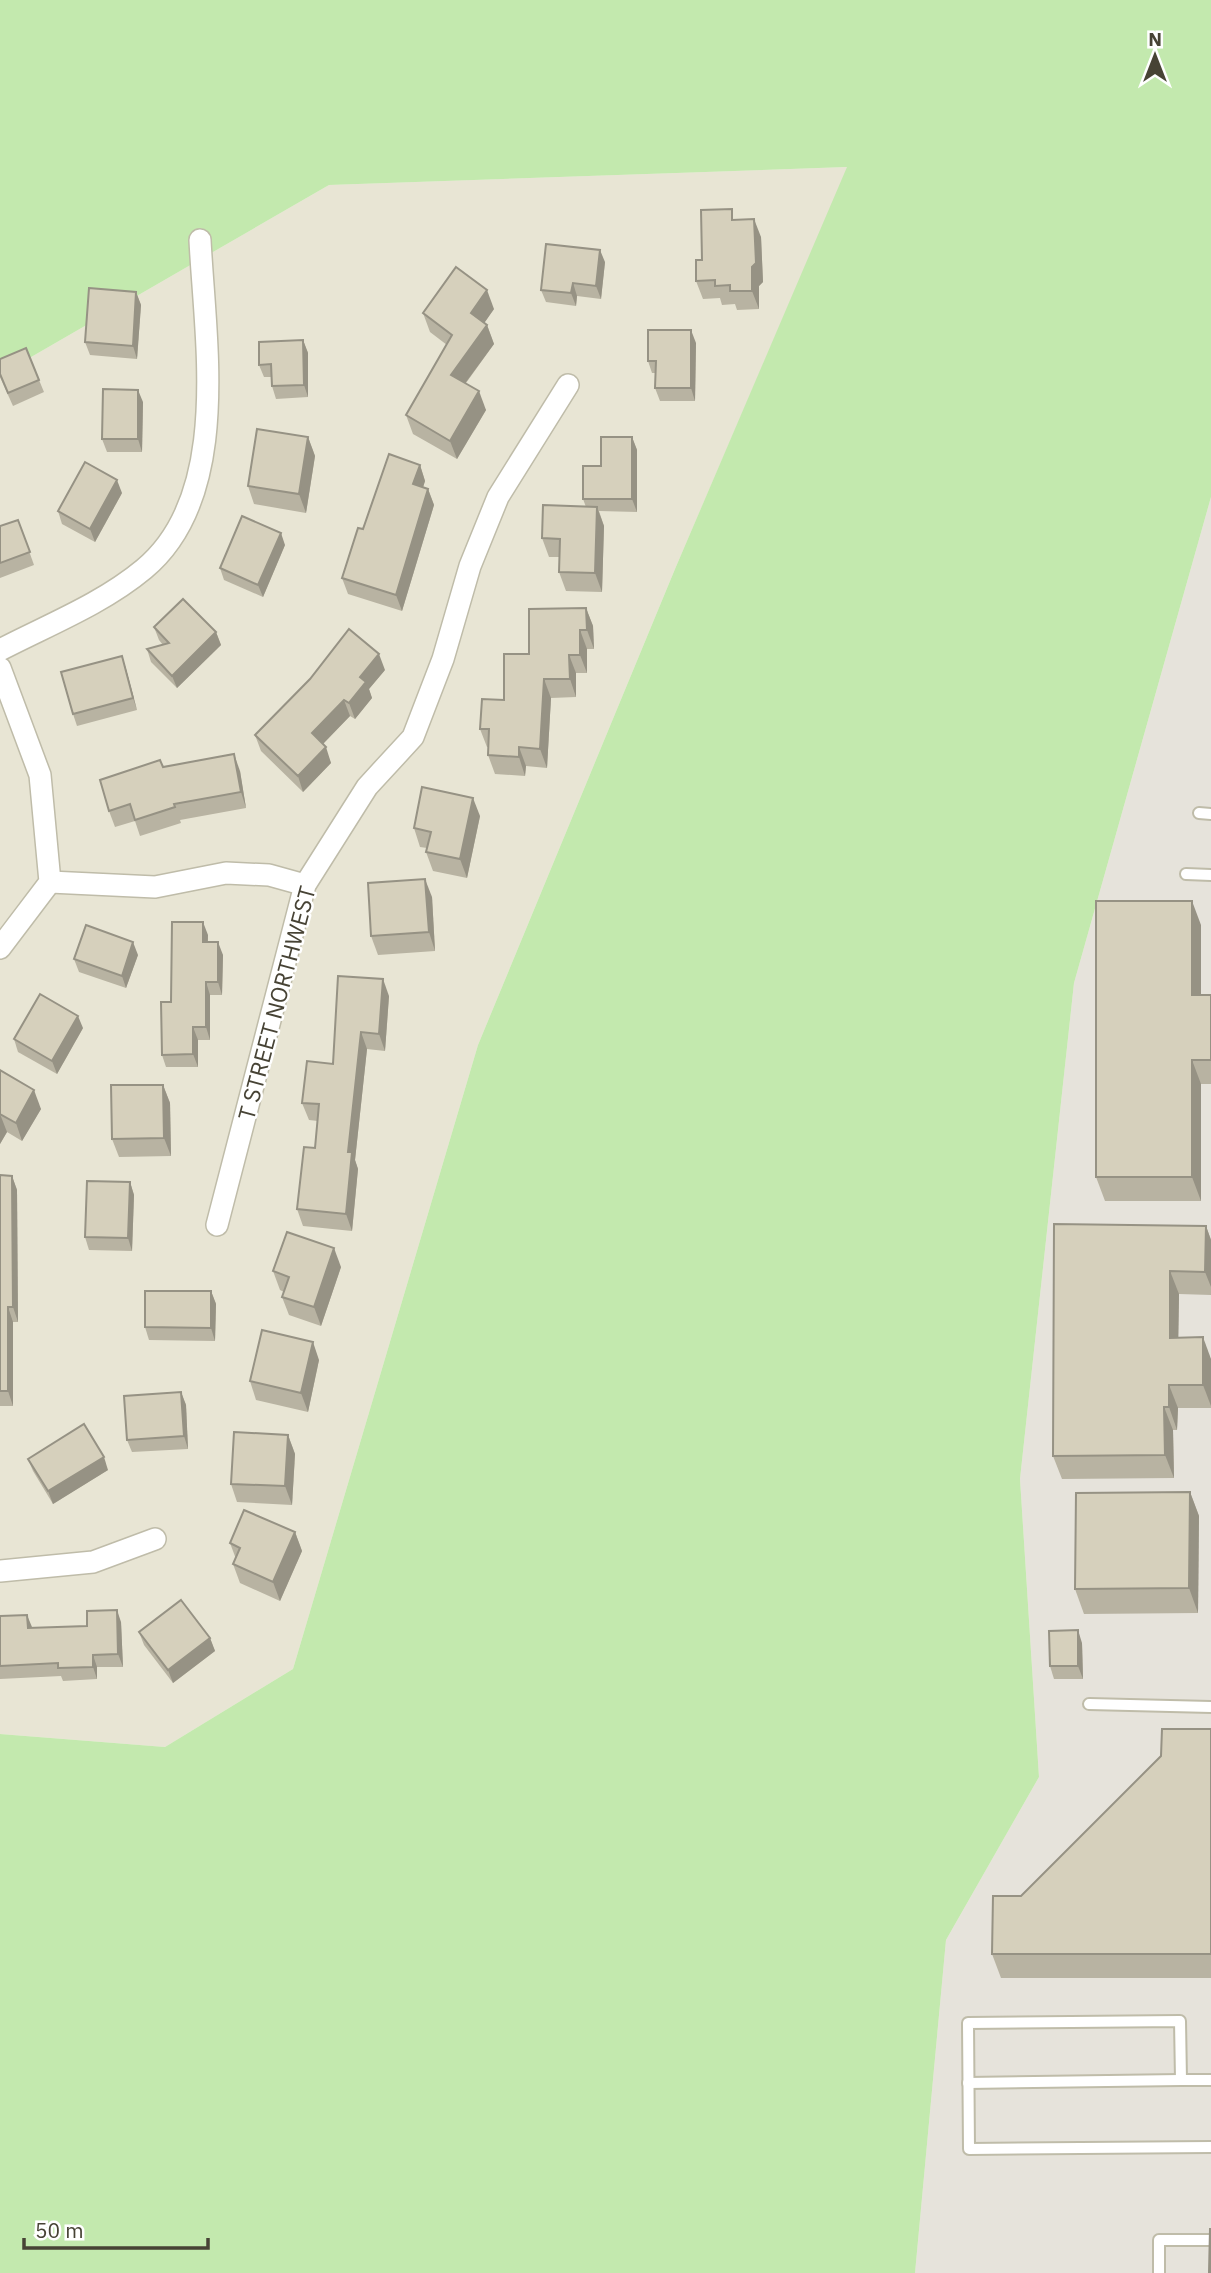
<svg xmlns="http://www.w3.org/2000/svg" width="1211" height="2273" viewBox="0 0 1211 2273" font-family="'IBM Plex Sans',sans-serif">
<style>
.residential{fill:#e8e5d4}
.industrial{fill:#e6e3db}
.green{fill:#c3e9ae}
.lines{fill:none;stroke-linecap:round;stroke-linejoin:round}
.lane-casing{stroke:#bfbca9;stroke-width:14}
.street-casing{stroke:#bfbca9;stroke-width:24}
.lane{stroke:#fff;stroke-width:10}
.street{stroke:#fff;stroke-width:21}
.wall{fill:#b8b3a2}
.shaded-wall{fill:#969284}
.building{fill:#d6d0bc;stroke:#969284;stroke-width:2}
.labels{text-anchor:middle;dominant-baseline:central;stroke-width:5;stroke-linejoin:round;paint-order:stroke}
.street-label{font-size:23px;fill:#474335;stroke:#fff}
</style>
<rect width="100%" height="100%" fill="#f4f2e7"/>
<path class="residential" d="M848 167 675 569 478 1045 293 1669 165 1747 0 1734V375L329 185Z"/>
<path class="industrial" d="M1211 497V2273H915L946 1940 1039 1777 1020 1479 1074 983Z"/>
<path class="green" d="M0 0H1211V497L1074 983 1020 1479 1039 1777 946 1940 915 2273H0V1734L165 1747 293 1669 478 1045 675 569 847 167 329 185 0 375Z"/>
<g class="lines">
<g class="lane-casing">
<g id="lane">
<path d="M1199 813 1211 814"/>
<path d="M1186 874 1211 875"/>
<path d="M1089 1704 1211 1707"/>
<path d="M1211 2080H1181L1180 2021 968 2023 969 2149 1211 2147"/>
<path d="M968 2083 1181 2080"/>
<path d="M1159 2273V2240H1211"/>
</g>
</g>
<g class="street-casing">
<g id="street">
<path d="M0 650C48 625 102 604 144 569 232 496 205 341 200 240"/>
<path d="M0 668 40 775 50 882 0 948"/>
<path d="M50 882 155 887 226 873 269 875 305 885"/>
<path d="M217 1225 305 885 367 787 413 737 443 659 470 566 498 497 568 385"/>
<path d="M0 1571 93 1562 155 1539"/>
</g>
</g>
<use href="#lane" class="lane"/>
<use href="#street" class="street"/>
</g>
<g class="wall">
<path d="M735 220 761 237 763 282 759 286V309L737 310 735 304 722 305 720 298 703 299 696 281 702 260Z"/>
<path d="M605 262 601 299 577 296 576 306 546 302 541 290Z"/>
<path d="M136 292 141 305 137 359 90 355 85 342Z"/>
<path d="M494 309 484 323 487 325 494 344 466 383 486 410 457 459 413 434 406 415 447 345 430 332 423 313Z"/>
<path d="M303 340 308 353V397L276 399 272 386 271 377H264L259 365Z"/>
<path d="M696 343 695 401H660L655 388 656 373H652L648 361Z"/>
<path d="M0 359 39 380 44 392 13 406 0 377Z"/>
<path d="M143 402 142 452H107L102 439Z"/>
<path d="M308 437 315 456 306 513 254 504 248 486Z"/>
<path d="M632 437 637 450V512L599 511 604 526 602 592 566 591 559 572V557H549L542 538 586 507 583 499 601 466Z"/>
<path d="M420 465 425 481 423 487 428 489 434 505 402 611 348 594 342 578 363 529Z"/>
<path d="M122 493 95 542 62 524 58 511Z"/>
<path d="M18 520 34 565 0 578V526Z"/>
<path d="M285 545 263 597 224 580 220 568Z"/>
<path d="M586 608 593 626 594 649H587V673H576V697L551 698 547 768 526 766 525 776 495 774 488 755V747H487L480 729 504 700 529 654Z"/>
<path d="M154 627 216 632 221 645 177 688 151 662 147 649 163 645 159 640Z"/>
<path d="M122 656 126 669 137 710 77 726 73 714Z"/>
<path d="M385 670 369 689 372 698 355 719 350 716 323 744 331 763 303 792 261 751 255 735Z"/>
<path d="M163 767 240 771 246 808 180 820 181 823 140 836 135 821 115 827 109 811Z"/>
<path d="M480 816 467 878 433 871 426 852 427 848 420 847 414 828Z"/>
<path d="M432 897 435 951 378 955 371 936Z"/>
<path d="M1201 925V995H1211V1084H1201V1201H1105L1096 1177Z"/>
<path d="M208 935V942L223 955 222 995H210V1040H198V1067H166L162 1055 171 1002Z"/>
<path d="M138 955 126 988 79 972 74 959Z"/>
<path d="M389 996 385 1051 367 1049 355 1160 358 1169 352 1231 303 1226 297 1209 315 1148 318 1121 309 1120 302 1103Z"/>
<path d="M83 1028 57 1074 18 1052 14 1039Z"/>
<path d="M0 1070 41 1109 22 1141 7 1132 0 1144Z"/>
<path d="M163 1085 170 1103 171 1156 119 1157 112 1139Z"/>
<path d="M0 1175 12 1176 17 1190 18 1322H13V1406H0Z"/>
<path d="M130 1182 134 1195 132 1251 89 1250 85 1237Z"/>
<path d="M1054 1224 1206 1226 1211 1240V1295L1179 1294 1178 1338 1211 1359V1408H1178L1177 1430H1173L1174 1478 1062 1479 1053 1456Z"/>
<path d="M341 1267 321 1326 289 1315 282 1297 284 1292 280 1290 273 1271Z"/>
<path d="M211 1291 216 1304 215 1341 149 1340 145 1327Z"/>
<path d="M319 1360 308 1412 256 1400 250 1381Z"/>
<path d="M181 1392 186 1405 188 1449 132 1452 127 1440Z"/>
<path d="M288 1435 295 1454 292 1505 237 1502 231 1484Z"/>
<path d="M28 1459 108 1470 53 1504 33 1471Z"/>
<path d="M1190 1492 1199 1516 1198 1613 1084 1614 1075 1589Z"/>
<path d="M295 1532 302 1551 280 1601 240 1583 233 1564 236 1559 230 1543Z"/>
<path d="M0 1616 32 1628 87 1626 121 1622 123 1667H97V1679L63 1681 61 1676 0 1679Z"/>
<path d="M139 1632 210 1638 215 1651 173 1683 144 1645Z"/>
<path d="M1082 1643 1083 1679H1054L1050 1666Z"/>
<path d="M1211 1729V1978H1001L992 1954 1021 1896Z"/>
</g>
<g class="shaded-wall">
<path d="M754 219 761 237 763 282 759 286V309L752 291Z"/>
<path d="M600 250 605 262 601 299 596 286Z"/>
<path d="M573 283 577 296 576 306 571 293Z"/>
<path d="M487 290 494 309 478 332 471 313Z"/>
<path d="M136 292 141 305 137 359 133 346Z"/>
<path d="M487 325 494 344 458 393 451 375Z"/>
<path d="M691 330 696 343 695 401 691 388Z"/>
<path d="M303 340 308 353V397L304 385Z"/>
<path d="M138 390 143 402 142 452 138 439Z"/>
<path d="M479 391 486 410 457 459 450 441Z"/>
<path d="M308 437 315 456 306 513 299 494Z"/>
<path d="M632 437 637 450V512L632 499Z"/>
<path d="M420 465 425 481 419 500 413 484Z"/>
<path d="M117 480 122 493 95 542 90 529Z"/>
<path d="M428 489 434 505 402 611 396 595Z"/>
<path d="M597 507 604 526 602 592 595 573Z"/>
<path d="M281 533 285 545 263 597 258 585Z"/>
<path d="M586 608 593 626 594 649 587 630Z"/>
<path d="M580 630 587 649V673L580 655Z"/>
<path d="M216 632 221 645 177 688 172 676Z"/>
<path d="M379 654 385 670 369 689 372 698 355 719 349 703 360 677Z"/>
<path d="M569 655 576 673V697L570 679Z"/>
<path d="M122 656 126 669 137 710 133 698Z"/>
<path d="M544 679 551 698 547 768 540 749Z"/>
<path d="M344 700 350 716 318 749 312 733Z"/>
<path d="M326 747 331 763 303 792 298 776Z"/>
<path d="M519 747 526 766 525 776 519 757Z"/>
<path d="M234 754 240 771 246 808 241 792Z"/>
<path d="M473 798 480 816 467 878 460 859Z"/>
<path d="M425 879 432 897 435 951 429 932Z"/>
<path d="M1192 901 1201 925V1020L1192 995Z"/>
<path d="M203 922 208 935 207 955 203 942Z"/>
<path d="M133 942 138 955 126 988 122 976Z"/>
<path d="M218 942 223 955 222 995 218 982Z"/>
<path d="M383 979 389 996 385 1051 379 1034Z"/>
<path d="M206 982 210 995V1040L206 1027Z"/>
<path d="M78 1016 83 1028 57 1074 52 1061Z"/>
<path d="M193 1027 198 1040V1067L193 1054Z"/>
<path d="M361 1032 367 1049 355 1160 358 1169 352 1231 346 1214 348 1152Z"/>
<path d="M1192 1060 1201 1084V1201L1192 1177Z"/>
<path d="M163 1085 170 1103 171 1156 164 1138Z"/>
<path d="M34 1090 41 1109 22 1141 16 1123Z"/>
<path d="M0 1114 7 1132 0 1144Z"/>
<path d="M12 1176 17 1190 18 1322 13 1307Z"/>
<path d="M130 1182 134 1195 132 1251 128 1238Z"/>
<path d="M1206 1226 1211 1240V1287L1205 1272Z"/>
<path d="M334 1248 341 1267 321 1326 314 1307Z"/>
<path d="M1170 1271 1179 1294 1178 1361 1170 1338Z"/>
<path d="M211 1291 216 1304 215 1341 211 1328Z"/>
<path d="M8 1307 13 1322V1406L8 1391Z"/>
<path d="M1203 1337 1211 1359V1406L1203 1385Z"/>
<path d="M313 1342 319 1360 308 1412 301 1393Z"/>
<path d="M1169 1385 1178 1408 1177 1430 1169 1407Z"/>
<path d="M181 1392 186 1405 188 1449 184 1436Z"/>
<path d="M1164 1407 1173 1430 1174 1478 1165 1455Z"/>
<path d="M288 1435 295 1454 292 1505 285 1486Z"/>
<path d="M104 1457 108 1470 53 1504 48 1491Z"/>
<path d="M1190 1492 1199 1516 1198 1613 1189 1588Z"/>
<path d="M295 1532 302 1551 280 1601 273 1582Z"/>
<path d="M117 1610 121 1622 123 1667 118 1654Z"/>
<path d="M27 1615 32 1627 28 1628Z"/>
<path d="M1078 1630 1082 1643 1083 1679 1078 1666Z"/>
<path d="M210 1638 215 1651 173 1683 168 1670Z"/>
<path d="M93 1655 97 1667V1679L93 1667Z"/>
</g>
<g class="building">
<path d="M732 209V220L754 219 756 263 752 267V291H730V285L715 286V280L696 281V260H702L701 210Z"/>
<path d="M546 244 600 250 596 286 573 283 571 293 541 290Z"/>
<path d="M456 267 487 290 471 313 487 325 451 375 479 391 450 441 406 415 452 335 423 313Z"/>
<path d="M89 288 136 292 133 346 85 342Z"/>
<path d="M648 330H691V388H655L656 361H648Z"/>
<path d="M303 340 304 385 272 386 271 364 259 365V342Z"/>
<path d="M26 348 39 380 8 393 0 374V359Z"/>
<path d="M103 389 138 390V439H102Z"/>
<path d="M257 429 308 437 299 494 248 486Z"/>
<path d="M601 437H632V499H583V466H601Z"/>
<path d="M389 454 420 465 413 484 428 489 396 595 342 578 358 528 363 529Z"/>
<path d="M85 462 117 480 90 529 58 511Z"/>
<path d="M543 505 597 507 595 573 559 572 560 539 542 538Z"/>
<path d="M242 516 281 533 258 585 220 568Z"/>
<path d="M18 520 30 552 0 563V526Z"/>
<path d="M183 599 216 632 172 676 147 649 169 643 154 627Z"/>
<path d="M586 608 587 630H580V655H569L570 679H544L540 749 519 747V757L488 755 489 729H480L482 699 504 700V654H529V609Z"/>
<path d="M349 629 379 654 360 677 366 682 349 703 344 700 312 733 326 747 298 776 255 735 310 679Z"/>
<path d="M122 656 133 698 73 714 61 672Z"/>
<path d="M234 754 241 792 174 804 175 807 135 820 130 804 109 811 100 780 160 760 163 767Z"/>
<path d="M422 787 473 798 460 859 426 852 431 832 414 828Z"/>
<path d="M425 879 429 932 371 936 368 883Z"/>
<path d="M1096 901H1192V995H1211V1060H1192V1177H1096Z"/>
<path d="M172 922H203V942H218V982H206V1027H193V1054L162 1055 161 1002H171Z"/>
<path d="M86 925 133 942 122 976 74 959Z"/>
<path d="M338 976 383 979 379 1034 361 1032 348 1152H352L346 1214 297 1209 304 1147 315 1148 319 1104 302 1103 307 1061 333 1064Z"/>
<path d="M40 994 78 1016 52 1061 14 1039Z"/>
<path d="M0 1070 34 1090 16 1123 0 1114Z"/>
<path d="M111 1085H163L164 1138 112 1139Z"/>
<path d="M0 1175 12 1176 13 1307H8V1391H0Z"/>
<path d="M87 1181 130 1182 128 1238 85 1237Z"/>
<path d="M1054 1224 1206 1226 1205 1272 1170 1271V1338L1203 1337V1385H1169V1407H1164L1165 1455 1053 1456Z"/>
<path d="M287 1232 334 1248 314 1307 282 1297 289 1277 273 1271Z"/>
<path d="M145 1291H211V1328L145 1327Z"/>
<path d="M262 1330 313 1342 301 1393 250 1381Z"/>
<path d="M181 1392 184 1436 127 1440 124 1396Z"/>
<path d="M84 1424 104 1457 48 1491 28 1459Z"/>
<path d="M234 1432 288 1435 285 1486 231 1484Z"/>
<path d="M1190 1492 1189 1588 1075 1589 1076 1493Z"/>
<path d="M244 1510 295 1532 273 1582 233 1564 240 1548 230 1543Z"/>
<path d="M181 1600 210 1638 168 1670 139 1632Z"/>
<path d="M117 1610 118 1654 93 1655V1667L58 1668V1663L0 1666V1616L27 1615 28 1628 87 1626V1611Z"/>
<path d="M1078 1630V1666H1050L1049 1631Z"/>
<path d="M1162 1729H1211V1954H992L993 1896H1021L1161 1756Z"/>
<path d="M1210 2229H1211V2273H1209Z"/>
</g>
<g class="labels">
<g class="street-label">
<text transform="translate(276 1003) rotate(-75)">T STREET NORTHWEST</text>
</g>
</g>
<g transform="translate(1155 56)" stroke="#ffffff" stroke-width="5" paint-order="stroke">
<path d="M0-5L12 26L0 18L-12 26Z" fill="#474335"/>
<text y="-10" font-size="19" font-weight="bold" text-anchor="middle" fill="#474335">N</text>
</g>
<path d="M24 2238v10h184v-10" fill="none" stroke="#474335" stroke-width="3.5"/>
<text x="35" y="2238" font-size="21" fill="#474335" stroke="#ffffff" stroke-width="5" paint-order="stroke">50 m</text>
</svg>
